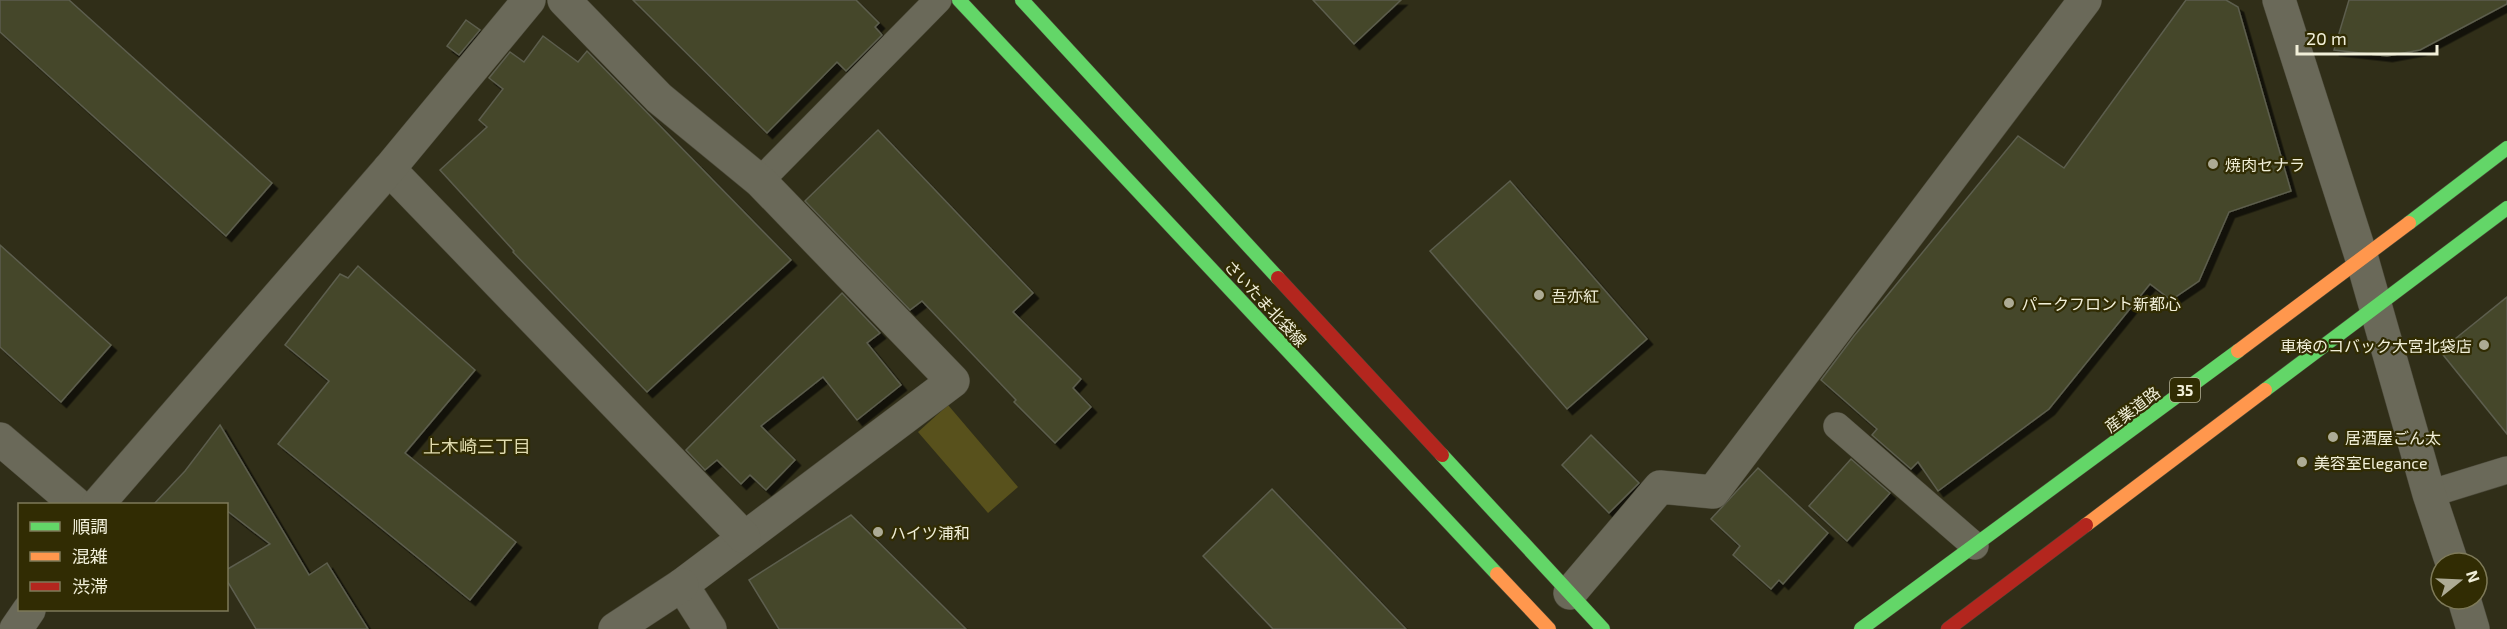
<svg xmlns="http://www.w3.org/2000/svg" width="2507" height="629" viewBox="0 0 2507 629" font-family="'Exo 2','Noto Sans JP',sans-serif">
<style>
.green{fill:#58511c}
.building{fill:#44462c;stroke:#5d5e4d;stroke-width:1.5;filter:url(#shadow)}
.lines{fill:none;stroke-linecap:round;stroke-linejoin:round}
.lane-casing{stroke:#4b4939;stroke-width:28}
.street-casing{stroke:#4b4939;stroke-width:34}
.fast-casing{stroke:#4b4939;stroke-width:15}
.slow-casing{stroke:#4b4939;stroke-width:15}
.jam-casing{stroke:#4b4939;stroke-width:15}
.lane{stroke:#6a6959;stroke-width:27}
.street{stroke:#6a6959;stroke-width:33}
.fast{stroke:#63d668;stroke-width:14}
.slow{stroke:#ff974d;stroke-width:14}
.jam{stroke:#b3261e;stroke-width:14}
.poi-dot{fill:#adab95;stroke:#312c03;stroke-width:2}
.labels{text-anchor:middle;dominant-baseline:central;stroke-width:4.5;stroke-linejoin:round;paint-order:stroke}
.shield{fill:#312c03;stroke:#b7b499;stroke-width:1.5}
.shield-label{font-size:15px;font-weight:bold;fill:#f1efd9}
.poi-label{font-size:16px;fill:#f1efd9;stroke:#312c03;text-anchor:start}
.street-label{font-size:16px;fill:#f1efd9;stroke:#312c03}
.neighbourhood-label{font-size:18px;fill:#dfdaae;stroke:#312c03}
</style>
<defs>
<filter id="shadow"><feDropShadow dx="5.5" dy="5.5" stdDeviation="0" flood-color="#0009"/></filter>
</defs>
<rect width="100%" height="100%" fill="#302e18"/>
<path class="green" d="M948 405 1018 487 988 513 918 432Z"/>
<g class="building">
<path d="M0 0H69L272 183 226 236 0 32Z"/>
<path d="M633 0H856L879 23 875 27 882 35 846 71 837 62 767 133Z"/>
<path d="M1313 0H1401L1354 44Z"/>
<path d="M2186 0H2226L2238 7 2291 191 2229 212 2199 281 2171 300 2150 284 2049 409 1938 491 1918 462 1911 469 1872 435 1877 429 1821 380 1854 336 2018 136 2064 168Z"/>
<path d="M2349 0H2507V4L2420 50 2387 56 2334 50Z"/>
<path d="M466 20 480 30 459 55 447 46Z"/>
<path d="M543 36 578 62 587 51 791 260 647 392 513 252 514 251 440 170 487 127 479 120 503 89 489 78 510 52 524 62Z"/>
<path d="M878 130 1033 293 1013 312 1081 379 1073 388 1091 407 1055 443 1014 402 1016 400 922 301 910 310 805 201Z"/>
<path d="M1510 181 1647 339 1567 409 1430 251Z"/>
<path d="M0 245 111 345 61 402 0 347Z"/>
<path d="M358 266 475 370 405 453 516 542 470 600 278 444 329 381 285 345 340 274 348 278Z"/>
<path d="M842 293 880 333 867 343 901 385 857 420 823 377 761 426 795 460 766 490 750 475 741 484 717 460 705 470 686 450Z"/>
<path d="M2507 297V434L2440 351Z"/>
<path d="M220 425 309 575 327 563 368 629H256L226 579V570L270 544 226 510V504H154L185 471Z"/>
<path d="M1591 435 1639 483 1609 513 1562 465Z"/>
<path d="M1851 459 1890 493 1847 541 1809 506Z"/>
<path d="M1758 468 1828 533 1783 584 1779 580 1771 589 1733 555 1740 546 1711 519Z"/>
<path d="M1272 489 1406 629H1273L1203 556Z"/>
<path d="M851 515 966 629H779L749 580Z"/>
</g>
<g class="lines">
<g class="lane-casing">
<g id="lane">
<path d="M760 181 938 0"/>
<path d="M1837 426 1975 546"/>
<path d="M2429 494 2507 470"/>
</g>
</g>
<g class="street-casing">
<g id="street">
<path d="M564 0 659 98 760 181 953 381 682 585 710 629"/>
<path d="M2279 0 2362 259 2429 494 2452 563"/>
<path d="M389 169 744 537"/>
<path d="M0 439 76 504"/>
<path d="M98 504 389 169 529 0"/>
<path d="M1570 593 1660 487 1713 492 2085 0"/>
<path d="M2464 599 2473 629"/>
<path d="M16 629 29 610"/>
<path d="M615 629 682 585"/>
</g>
</g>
<g class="fast-casing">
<g id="fast">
<path d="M959 0 1497 574"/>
<path d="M1022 0 1278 278"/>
<path d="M2409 223 2507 148"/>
<path d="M2265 390 2507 208"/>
<path d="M1442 455 1603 629"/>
<path d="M1861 629 2238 351"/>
</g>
</g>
<g class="slow-casing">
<g id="slow">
<path d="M2238 351 2409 223"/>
<path d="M2086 525 2265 390"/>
<path d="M1497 574 1549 629"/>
</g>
</g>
<g class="jam-casing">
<g id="jam">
<path d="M1278 278 1442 455"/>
<path d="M1948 629 2086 525"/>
</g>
</g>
<use href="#lane" class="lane"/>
<use href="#street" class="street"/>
<use href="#fast" class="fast"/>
<use href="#slow" class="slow"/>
<use href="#jam" class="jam"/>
</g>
<g class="poi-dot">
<circle cx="2213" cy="164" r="6"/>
<circle cx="1539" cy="295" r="6"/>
<circle cx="2009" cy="303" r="6"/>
<circle cx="2484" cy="345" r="6"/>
<circle cx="2333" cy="437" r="6"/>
<circle cx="2302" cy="462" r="6"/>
<circle cx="878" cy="532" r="6"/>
</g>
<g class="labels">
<rect class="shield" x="2170" y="378" width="30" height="24" rx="4.5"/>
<g class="shield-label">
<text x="2185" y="390">35</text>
</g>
<g class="poi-label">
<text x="2225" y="164">焼肉セナラ</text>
<text x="1551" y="295">吾亦紅</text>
<text x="2021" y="303">パークフロント新都心</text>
<text x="2472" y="345" text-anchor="end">車検のコバック大宮北袋店</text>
<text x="2345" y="437">居酒屋ごん太</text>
<text x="2314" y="462">美容室Elegance</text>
<text x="890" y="532">ハイツ浦和</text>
</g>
<g class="street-label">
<text transform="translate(1266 303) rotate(47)">さいたま北袋線</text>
<text transform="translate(2132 409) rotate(-37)">産業道路</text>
</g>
<g class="neighbourhood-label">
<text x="477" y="446">上木崎三丁目</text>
</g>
</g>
<rect x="18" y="503" width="210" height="108" fill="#312c03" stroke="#7e7a59" stroke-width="1.5"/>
<rect x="30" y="522" width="30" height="9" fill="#63d668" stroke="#7e7a59" stroke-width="1.5"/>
<text x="72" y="533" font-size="18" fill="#f1efd9">順調</text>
<rect x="30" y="552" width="30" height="9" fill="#ff974d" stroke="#7e7a59" stroke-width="1.5"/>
<text x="72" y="563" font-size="18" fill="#f1efd9">混雑</text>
<rect x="30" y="582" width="30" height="9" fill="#b3261e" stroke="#7e7a59" stroke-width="1.5"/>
<text x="72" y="593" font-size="18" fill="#f1efd9">渋滞</text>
<g transform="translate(2459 581) rotate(72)"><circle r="28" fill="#312c03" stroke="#7e7a59" stroke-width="1.5"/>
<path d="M0-4.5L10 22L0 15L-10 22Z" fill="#adab95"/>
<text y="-9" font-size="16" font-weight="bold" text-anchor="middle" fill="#f1efd9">N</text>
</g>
<path d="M2297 45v9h140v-9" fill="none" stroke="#f1efd9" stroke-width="3"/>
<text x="2306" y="45" font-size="18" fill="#f1efd9" stroke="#312c03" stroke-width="4.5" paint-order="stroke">20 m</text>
</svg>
